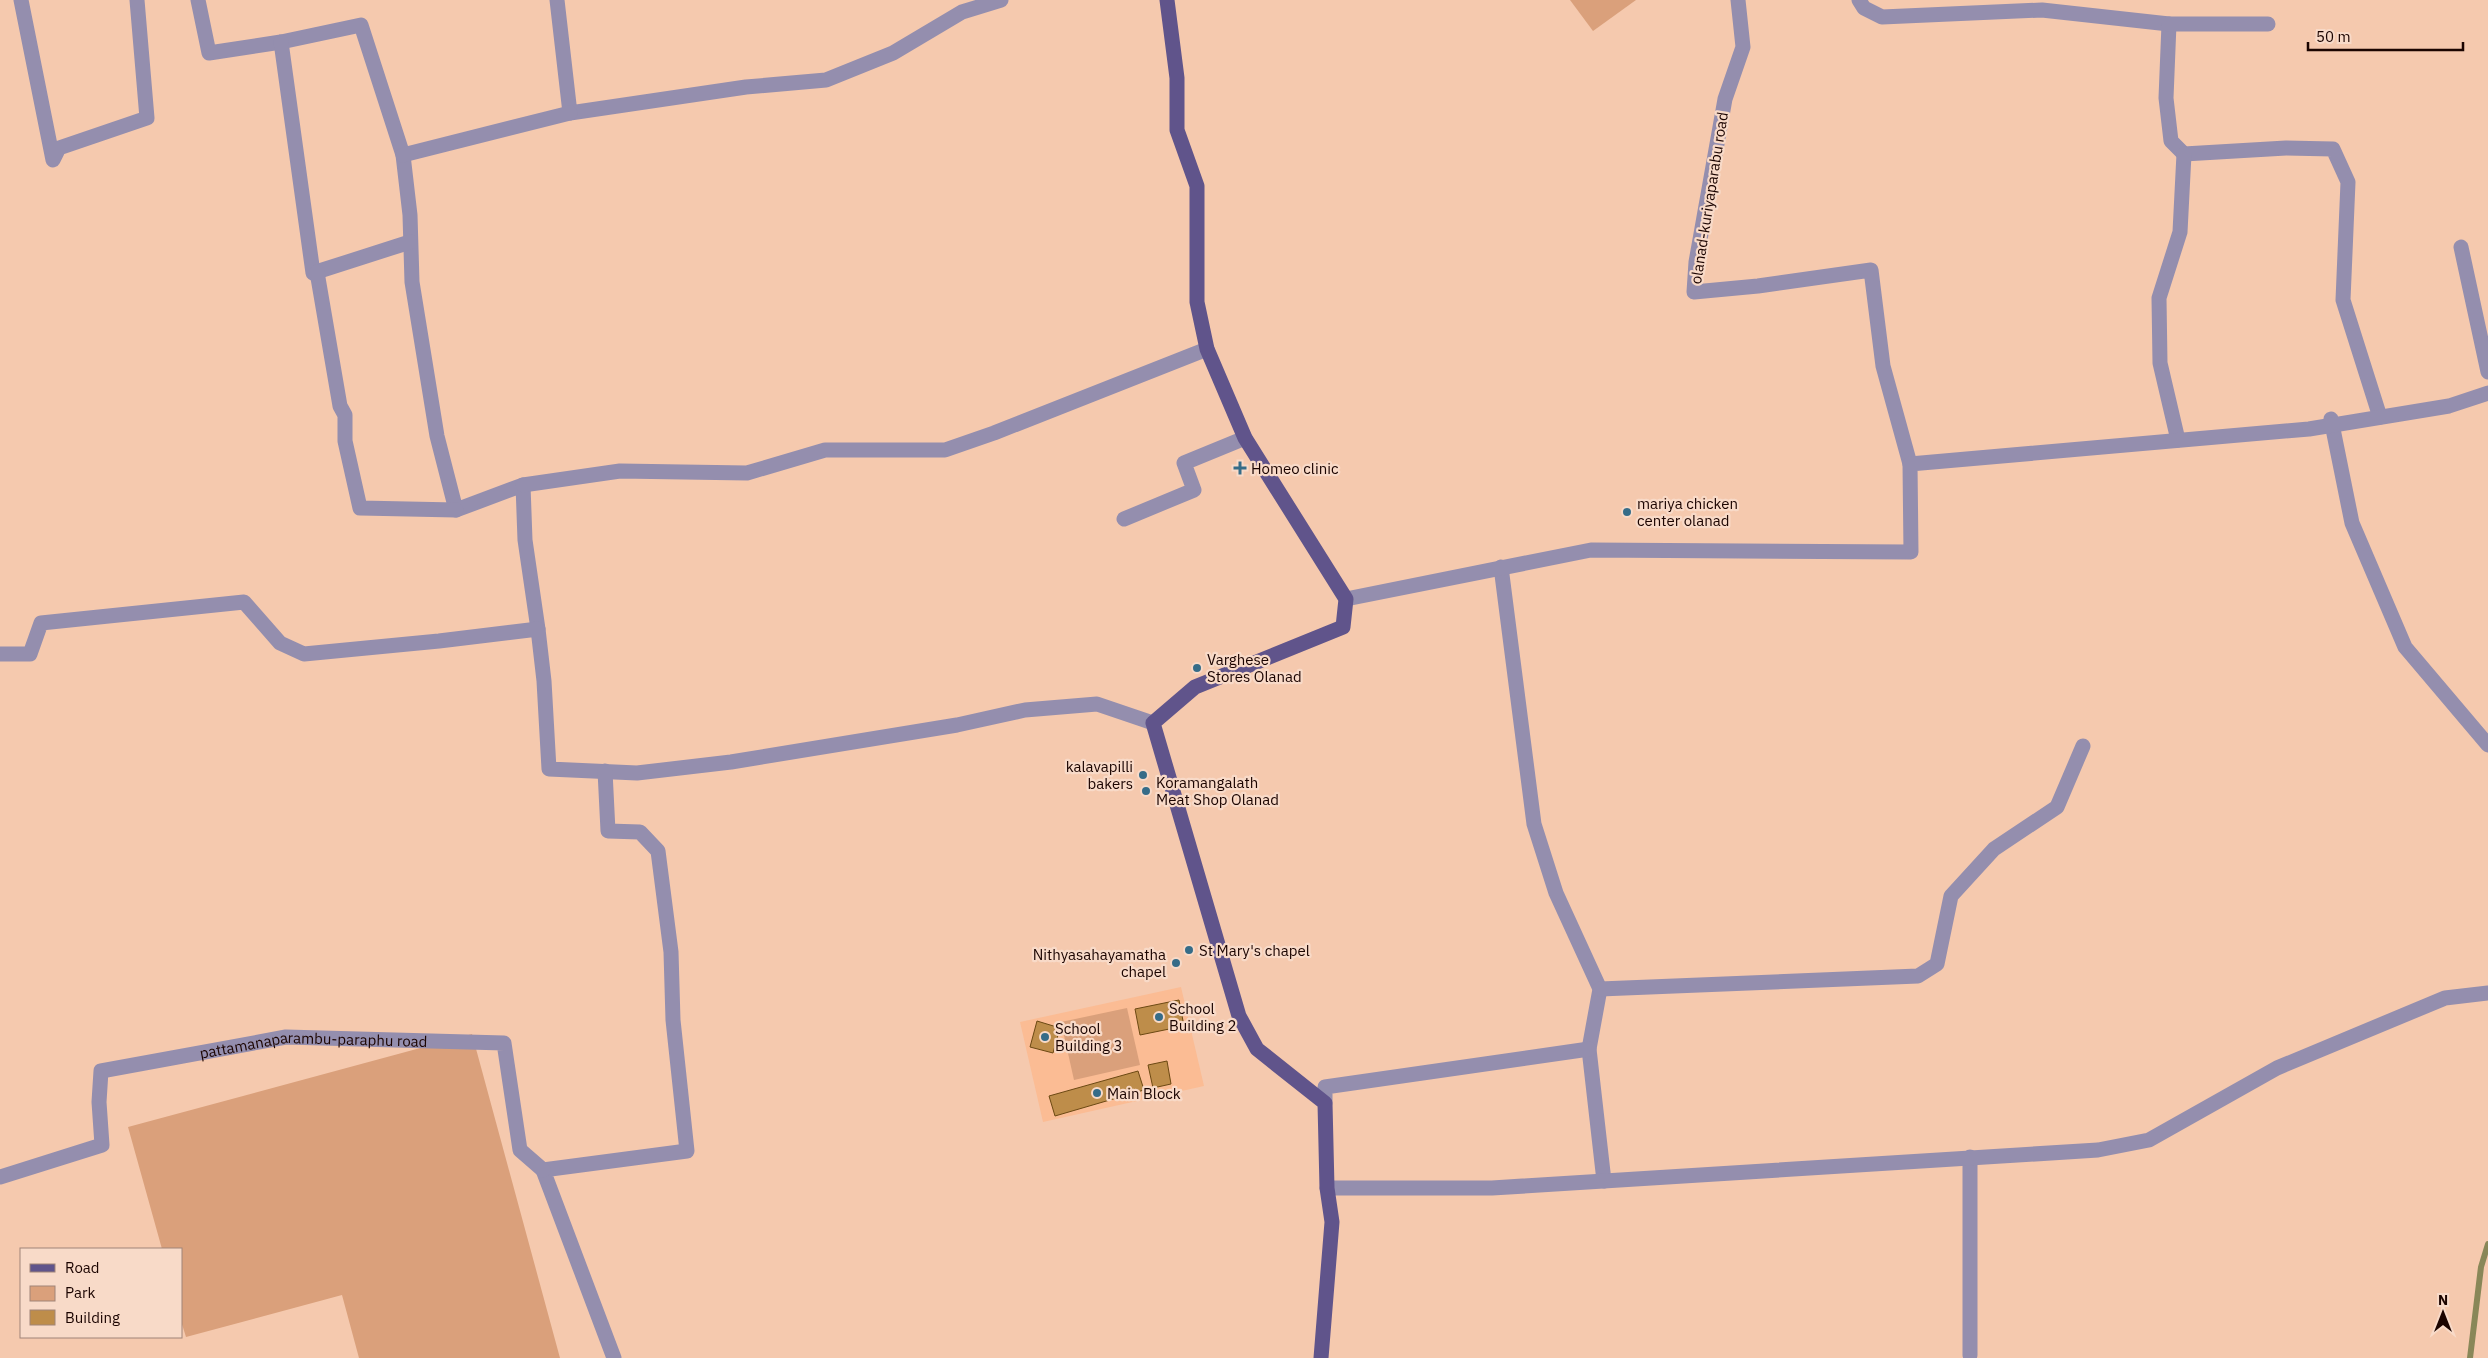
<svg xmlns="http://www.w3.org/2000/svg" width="2488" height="1358" viewBox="0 0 2488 1358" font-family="'IBM Plex Sans',sans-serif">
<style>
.built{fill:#fbbc94}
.green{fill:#daa07b}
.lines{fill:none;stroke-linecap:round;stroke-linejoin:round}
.stream{stroke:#898758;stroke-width:6}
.building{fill:#be8d4a;stroke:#6c4913}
.minor{stroke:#948eae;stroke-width:15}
.major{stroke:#60548b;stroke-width:15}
.poi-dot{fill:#366c88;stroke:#f8dac8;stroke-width:2}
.labels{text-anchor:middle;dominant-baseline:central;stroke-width:4.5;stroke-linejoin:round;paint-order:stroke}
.street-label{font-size:15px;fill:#1b0400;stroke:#f8dac8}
.poi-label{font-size:15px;fill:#1b0400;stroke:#f8dac8;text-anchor:start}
</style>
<rect width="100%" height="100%" fill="#f5c9ae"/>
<path class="built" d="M1181 987 1204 1086 1043 1122 1020 1022Z"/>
<g class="green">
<path d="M1570 0H1636L1593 31Z"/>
<path d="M1127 1008 1140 1065 1074 1080 1061 1022Z"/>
<path d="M472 1034 560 1358H359L342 1295 186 1337 181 1321V1249H162L128 1127Z"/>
</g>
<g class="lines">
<path class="stream" d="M2470 1358 2481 1267 2488 1244"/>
</g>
<g class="building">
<path d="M1179 1000 1184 1026 1140 1035 1135 1009Z"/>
<path d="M1037 1021 1060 1028 1053 1053 1030 1047Z"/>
<path d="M1167 1061 1171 1084 1153 1088 1148 1065Z"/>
<path d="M1138 1071 1144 1090 1055 1116 1049 1096Z"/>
</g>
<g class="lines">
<g class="minor">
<path d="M21 0 53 160 59 148 147 118 137 0"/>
<path d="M198 0 209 53 281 42 361 25 403 155 410 215 412 282 437 436 456 510 523 485 525 540 538 629"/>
<path d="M557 0 570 113 746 87 826 80 893 53 962 12 1001 0"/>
<path d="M1738 0 1743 47 1725 99 1696 262 1694 292 1758 286 1871 270 1883 366 1910 464"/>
<path d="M1859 0 1864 8 1882 17 2042 10 2169 24 2166 98 2171 141 2184 154 2286 148 2333 149 2348 182 2343 300 2380 417"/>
<path d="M2169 24H2268"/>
<path d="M281 42 313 273 410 242"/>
<path d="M403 155 570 113"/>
<path d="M2461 247 2488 372"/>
<path d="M317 272 340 406 345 415V441L360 508 456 510"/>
<path d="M2331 419 2352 523 2405 647 2488 745"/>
<path d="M2178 440 2160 363 2159 298 2180 232 2184 154"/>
<path d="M523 485 620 471 747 473 825 450H945L994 433 1207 349"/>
<path d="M1124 519 1194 490 1184 463 1245 438"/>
<path d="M1501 567 1534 824 1556 893 1600 989 1589 1049 1604 1181"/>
<path d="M1346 599 1591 550 1911 552 1910 464 2309 429 2449 406 2488 393"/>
<path d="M0 654H30L41 623 244 602 280 643 304 654 439 641 538 629 544 681 549 769 637 773 731 762 957 725 1025 710 1097 704 1153 723"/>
<path d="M605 771 608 831 640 832 658 851 671 952 673 1020 687 1151 543 1170 614 1358"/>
<path d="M1600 989 1918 976 1937 964 1951 896 1994 849 2057 807 2083 746"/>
<path d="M1325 1103V1087L1589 1049"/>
<path d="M1970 1157V1355"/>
<path id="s1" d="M0 1177 102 1145 99 1102 101 1071 286 1037 504 1043 520 1150 543 1170"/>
<path d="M1327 1188H1492L2098 1150 2149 1140 2277 1068 2445 998 2488 993"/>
</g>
<path class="major" d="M1167 0 1177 78V130L1197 186V302L1207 349 1245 438 1346 599 1343 627 1195 687 1153 723 1239 1016 1257 1049 1325 1103 1327 1188 1332 1222 1321 1358"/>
</g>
<g class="poi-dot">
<path d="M1237.5 460.5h5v5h5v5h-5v5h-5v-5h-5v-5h5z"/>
<circle cx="1627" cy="512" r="5"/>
<circle cx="1197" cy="668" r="5"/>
<circle cx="1143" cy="775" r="5"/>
<circle cx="1146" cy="791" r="5"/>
<circle cx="1189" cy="950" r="5"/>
<circle cx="1176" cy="963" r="5"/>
<circle cx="1159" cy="1017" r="5"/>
<circle cx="1045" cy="1037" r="5"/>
<circle cx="1097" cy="1093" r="5"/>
</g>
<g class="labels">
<g class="street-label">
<text transform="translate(1709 198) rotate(-81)">olanad-kuriyaparabu road</text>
<text stroke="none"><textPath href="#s1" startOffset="396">pattamanaparambu-paraphu road</textPath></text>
</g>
<g class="poi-label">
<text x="1251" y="468">Homeo clinic</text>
<text x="1637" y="503">mariya chicken<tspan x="1637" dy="17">center olanad</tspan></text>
<text x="1207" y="659">Varghese<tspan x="1207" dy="17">Stores Olanad</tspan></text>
<text x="1133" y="766" text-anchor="end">kalavapilli<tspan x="1133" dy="17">bakers</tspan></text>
<text x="1156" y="782">Koramangalath<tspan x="1156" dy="17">Meat Shop Olanad</tspan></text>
<text x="1199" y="950">St Mary's chapel</text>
<text x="1166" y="954" text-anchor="end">Nithyasahayamatha<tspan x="1166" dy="17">chapel</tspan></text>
<text x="1169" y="1008">School<tspan x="1169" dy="17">Building 2</tspan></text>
<text x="1055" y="1028">School<tspan x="1055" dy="17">Building 3</tspan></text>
<text x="1107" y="1093">Main Block</text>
</g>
</g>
<rect x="20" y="1248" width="162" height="90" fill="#f8dac8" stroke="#a08478"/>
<rect x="30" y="1264" width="25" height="8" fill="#60548b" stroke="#a08478"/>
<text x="65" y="1273" font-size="15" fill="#1b0400">Road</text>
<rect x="30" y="1286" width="25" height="15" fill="#daa07b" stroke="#a08478"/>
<text x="65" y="1298" font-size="15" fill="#1b0400">Park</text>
<rect x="30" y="1310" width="25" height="15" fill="#be8d4a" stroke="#a08478"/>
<text x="65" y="1323" font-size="15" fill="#1b0400">Building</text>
<g transform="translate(2443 1313)" stroke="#f8dac8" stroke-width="4" paint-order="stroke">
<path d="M0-4L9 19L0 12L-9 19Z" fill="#1b0400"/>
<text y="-8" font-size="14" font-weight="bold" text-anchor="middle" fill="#1b0400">N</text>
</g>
<path d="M2308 42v8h155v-8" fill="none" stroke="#1b0400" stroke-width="2.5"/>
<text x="2316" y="42" font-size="15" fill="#1b0400" stroke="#f8dac8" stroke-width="4" paint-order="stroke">50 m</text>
</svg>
